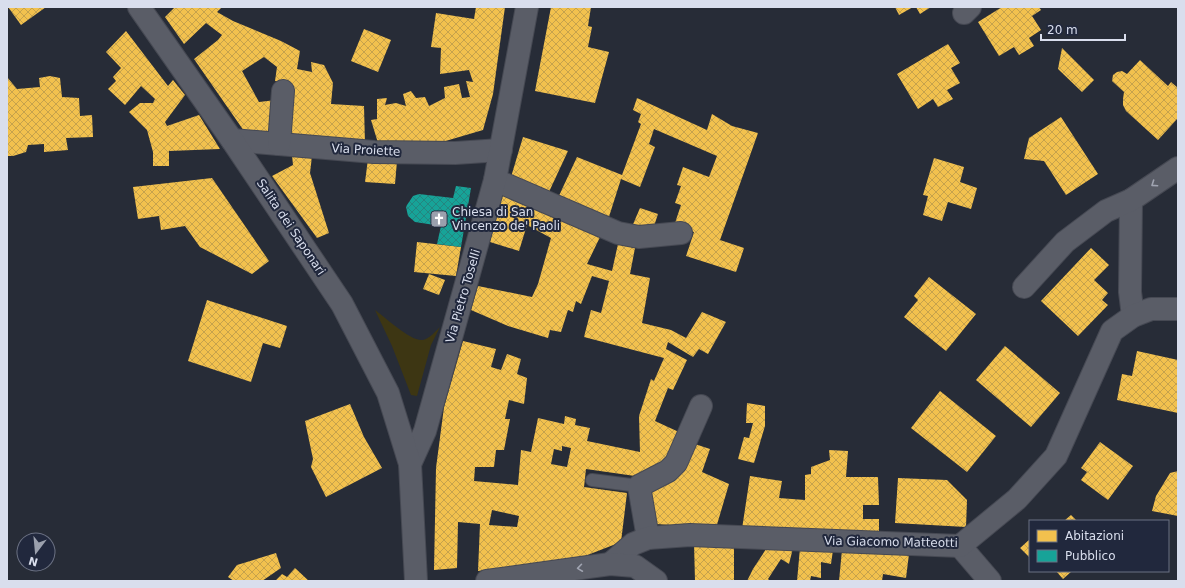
<svg xmlns="http://www.w3.org/2000/svg" width="1185" height="588" viewBox="0 0 1185 588" font-family="'DejaVu Sans',sans-serif">
<style>
.garden{fill:#3d3613}
.homes{fill:url(#homes-cross-hatch);fill-rule:evenodd}
.public{fill:url(#public-cross-hatch)}
.lines{fill:none;stroke-linecap:round;stroke-linejoin:round}
.lane-casing{stroke:#464953;stroke-width:14}
.street-casing{stroke:#464953;stroke-width:24}
.secondary-casing{stroke:#464953;stroke-width:24}
.lane{stroke:#5a5d67;stroke-width:12}
.street{stroke:#5a5d67;stroke-width:22}
.secondary{stroke:#5a5d67;stroke-width:22}
.oneway{stroke:#a0a4b1}
.labels{text-anchor:middle;dominant-baseline:central;stroke-width:4;stroke-linejoin:round;paint-order:stroke}
.street-label{font-size:12px;fill:#d9deed;stroke:#21283d}
.poi-label{font-size:12px;fill:#d9deed;stroke:#21283d;text-anchor:start}
</style>
<defs>
<pattern id="homes-cross-hatch" width="8" height="8" patternUnits="userSpaceOnUse"><rect width="8" height="8" fill="#f2c14e"/><path d="M0 0l8 8M0 8l8-8" fill="none" stroke="#c6a24c"/></pattern>
<pattern id="public-cross-hatch" width="8" height="8" patternUnits="userSpaceOnUse"><rect width="8" height="8" fill="#17a398"/><path d="M0 0l8 8M0 8l8-8" fill="none" stroke="#248680"/></pattern>
</defs>
<rect width="100%" height="100%" fill="#272c37"/>
<path class="garden" d="M375 310C385 317 411 342 423 340 429 339 436 331 440 327L431 345 417 396 411 395 392 346Z"/>
<g class="homes">
<path d="M8 7H46L21 25Z"/>
<path d="M175 7H222L217 12 233 21 281 41 300 51 297 69 312 72 311 62 324 65 333 83 331 104 364 106 365 144 286 136 289 83 275 81 277 67 264 57 242 71 259 102 276 100 273 131H244L194 59 218 40 222 35 206 23 184 44 165 17Z"/>
<path d="M476 7H505L493 94 483 130 432 145 378 143 371 120 377 119V99L387 98 385 105 396 103 406 106 403 94 411 91 416 98 425 97 429 106 445 98 444 87 459 84 462 98 470 97 466 81 473 82 469 70 440 74 441 48 431 47 436 13 474 19Z"/>
<path d="M551 7H591L588 26 592 27 588 47 609 52 595 103 535 91Z"/>
<path d="M895 7H913L899 15Z"/>
<path d="M916 7H931L920 14Z"/>
<path d="M1002 7H1039L1041 10 1032 16 1041 30 1029 38 1034 46 1019 55 1014 47 999 56 978 22Z"/>
<path d="M364 29 391 40 378 72 351 61Z"/>
<path d="M126 31 168 86 173 80 185 95 165 122 167 126 199 115 220 149 169 151V166H153V152L147 130 129 112 140 103H153L155 99 141 86 125 105 108 89 116 81 113 77 121 68 106 52Z"/>
<path d="M948 44 960 63 951 68 960 83 947 90 953 99 938 107 933 99 918 109 897 74Z"/>
<path d="M1062 48 1094 80 1082 92 1058 69Z"/>
<path d="M1140 60 1168 86 1171 82 1178 88V118L1158 140 1126 111 1123 105V99L1124 92 1112 81 1113 75 1117 72 1122 71 1127 74Z"/>
<path d="M50 76 60 78 62 97 79 98 80 116 92 115 93 137 66 138 68 150 44 152V144L28 145 26 152 13 156H7V77L17 89 40 87 39 78Z"/>
<path d="M637 98 707 130 712 114 732 126 758 133 720 240 744 248 736 272 686 256 694 232 674 226 681 205 675 203 681 186 677 185 683 167 709 177 717 156 654 129 649 144 655 147 640 187 621 179 607 223 557 200 577 157 622 175 641 124 638 122 641 114 633 110Z"/>
<path d="M1061 117 1098 174 1066 195 1044 161 1024 159 1029 138Z"/>
<path d="M523 137 568 151 548 194 511 177Z"/>
<path d="M292 155 312 156 310 173 329 233 317 238 272 176 293 165Z"/>
<path d="M934 158 964 167 960 182 977 188 971 209 948 202 942 221 923 215 928 196 923 195Z"/>
<path d="M368 159 397 161 395 184 365 182Z"/>
<path d="M212 178 269 261 252 274 200 247 185 226 161 230 159 216 138 219 133 187Z"/>
<path d="M504 190 601 235 587 264 612 271 618 244 635 248 630 274 650 278 642 323 671 330 686 338 702 312 726 322 708 354 699 349 693 357 668 342 666 349 687 360 673 390 668 388 655 421 681 433 673 455 642 477 586 469 584 487 627 493 621 542 585 556 478 571 480 524 458 522 457 568 434 570 436 468 444 407 463 341 496 349 491 367 501 370 507 354 521 359 517 374 527 378 524 404 509 400 505 419H510L504 450H496L494 467H475L474 481 518 485 521 450 531 452 538 418 564 424 565 416 576 419 575 425 590 428 587 441 640 452 639 416 651 379 654 381 664 358 584 337 591 310 601 313 609 281 592 276 581 304 576 301 573 312 568 310 561 332 550 330 548 338 508 326 471 310 478 286 532 297 538 284 551 238 527 225 519 251 490 242ZM562 446 571 448 567 467 551 464 554 449 562 451ZM492 510 519 516 517 527 489 525Z"/>
<path d="M640 208 658 214 653 229H631Z"/>
<path d="M417 242 461 247 456 276 414 272Z"/>
<path d="M1091 248 1109 265 1094 280 1108 293 1102 300 1108 305 1078 336 1041 301Z"/>
<path d="M429 274 445 280 439 295 423 289Z"/>
<path d="M929 277 976 314 946 351 904 317 918 300 914 296Z"/>
<path d="M207 300 287 326 280 348 263 343 251 382 188 361Z"/>
<path d="M1005 346 1060 393 1031 427 976 380Z"/>
<path d="M1137 351 1178 360V413L1117 400 1122 374 1132 376Z"/>
<path d="M940 391 996 436 967 472 911 428Z"/>
<path d="M747 403 765 406V426L754 463 738 459 744 437 749 438 753 423H746Z"/>
<path d="M350 404 364 437 382 468 326 497 311 467 313 459 305 421Z"/>
<path d="M1100 442 1133 466 1108 500 1081 480 1087 472 1081 468Z"/>
<path d="M692 443 710 449 702 472 729 484 716 528 656 524 648 489Z"/>
<path d="M829 450 848 451 846 477H878L879 505H863V519H879V532L742 529 750 476 782 481 779 498 805 500V475L811 474V467L830 460Z"/>
<path d="M1178 471V516L1152 511 1156 496 1170 473Z"/>
<path d="M898 478 947 480 967 500 966 527 895 523Z"/>
<path d="M1071 515 1077 521H1064Z"/>
<path d="M1030 539V558L1020 548Z"/>
<path d="M694 543 734 544V581H695Z"/>
<path d="M768 546 793 548 789 564 781 559 768 579 770 581H747L753 569Z"/>
<path d="M800 548 833 550 831 564 821 562V578L811 576 810 581H797Z"/>
<path d="M842 550 909 554 906 578 883 574 882 581H839Z"/>
<path d="M276 553 281 568 262 581H234L228 577 237 565Z"/>
<path d="M295 568 309 581H275L282 574 287 577Z"/>
<path d="M1056 571H1072L1063 579Z"/>
</g>
<path class="public" d="M456 186 471 188 461 247 437 244 441 226 415 222 408 216 406 207 407 205 413 196 419 194 453 198Z"/>
<g class="lines">
<g class="lane-casing">
<path id="lane" d="M592 480 639 486"/>
</g>
<g class="street-casing">
<g id="street">
<path d="M964 13 970 7"/>
<path d="M232 140 374 152 455 153 501 150"/>
<path d="M279 144 283 91"/>
<path d="M495 180 618 233 639 237 681 233"/>
<path d="M1131 200 1130 292 1133 316"/>
<path d="M1024 287 1065 242 1106 211 1131 200 1178 168"/>
<path d="M410 464 425 431 495 180 527 7"/>
<path d="M648 538 639 486 668 471 676 463 701 406"/>
<path d="M960 546 990 581"/>
<path d="M610 564 633 544 648 538 690 535 960 546 1017 499 1056 456 1112 331 1133 316 1151 309H1178"/>
<path d="M487 581 610 564 635 566 656 581"/>
</g>
</g>
<g class="secondary-casing">
<path id="secondary" d="M139 7 232 140 342 304 388 393 410 464 416 581"/>
</g>
<use href="#lane" class="lane"/>
<use href="#street" class="street"/>
<use href="#secondary" class="secondary"/>
</g>
<defs><path id="oneway-chevron" d="M-2-3.5L2.5 0L-2 3.5" fill="none" stroke-width="1.6" stroke-linecap="round" stroke-linejoin="round"/></defs>
<g class="oneway">
<use href="#oneway-chevron" transform="translate(1154 184) rotate(146)"/>
<use href="#oneway-chevron" transform="translate(580 568) rotate(172)"/>
</g>
<defs>
<g id="church-square" transform="scale(0.9)"><rect x="-9" y="-9" width="18" height="18" rx="4" fill="#9ba0ad" stroke="#21283d"/><path d="M-1.2-6h2.4v3.5h3.3v2.4h-3.3V6h-2.4V-.1h-3.3v-2.4h3.3Z" fill="#fff"/></g>
</defs>
<g fill-rule="evenodd">
<use href="#church-square" x="439" y="219"/>
</g>
<g class="labels">
<g class="street-label">
<text transform="translate(366 150) rotate(3)">Via Proiette</text>
<text transform="translate(291 227) rotate(56)">Salita dei Saponari</text>
<text transform="translate(463 296) rotate(-74)">Via Pietro Toselli</text>
<text transform="translate(891 542) rotate(1)">Via Giacomo Matteotti</text>
</g>
<g class="poi-label">
<text x="452" y="212">Chiesa di San<tspan x="452" dy="14">Vincenzo de' Paoli</tspan></text>
</g>
</g>
<rect width="1185" height="588" fill="none" stroke="#d9deed" stroke-width="16"/>
<rect x="1029" y="520" width="140" height="52" fill="#21283d" stroke="#6b7183"/>
<rect x="1037" y="530" width="20" height="12" fill="#f2c14e" stroke="#6b7183"/>
<text x="1065" y="540" font-size="12" fill="#d9deed">Abitazioni</text>
<rect x="1037" y="550" width="20" height="12" fill="#17a398" stroke="#6b7183"/>
<text x="1065" y="560" font-size="12" fill="#d9deed">Pubblico</text>
<g transform="translate(36 552) rotate(196)"><circle r="19" fill="#21283d" stroke="#6b7183"/>
<path d="M0-3L7 15L0 10L-7 15Z" fill="#9ba0ad"/>
<text y="-6" font-size="11" font-weight="bold" text-anchor="middle" fill="#d9deed">N</text>
</g>
<path d="M1041 34v6h84v-6" fill="none" stroke="#d9deed" stroke-width="2"/>
<text x="1047" y="34" font-size="12" fill="#d9deed" stroke="#21283d" stroke-width="3" paint-order="stroke">20 m</text>
</svg>
